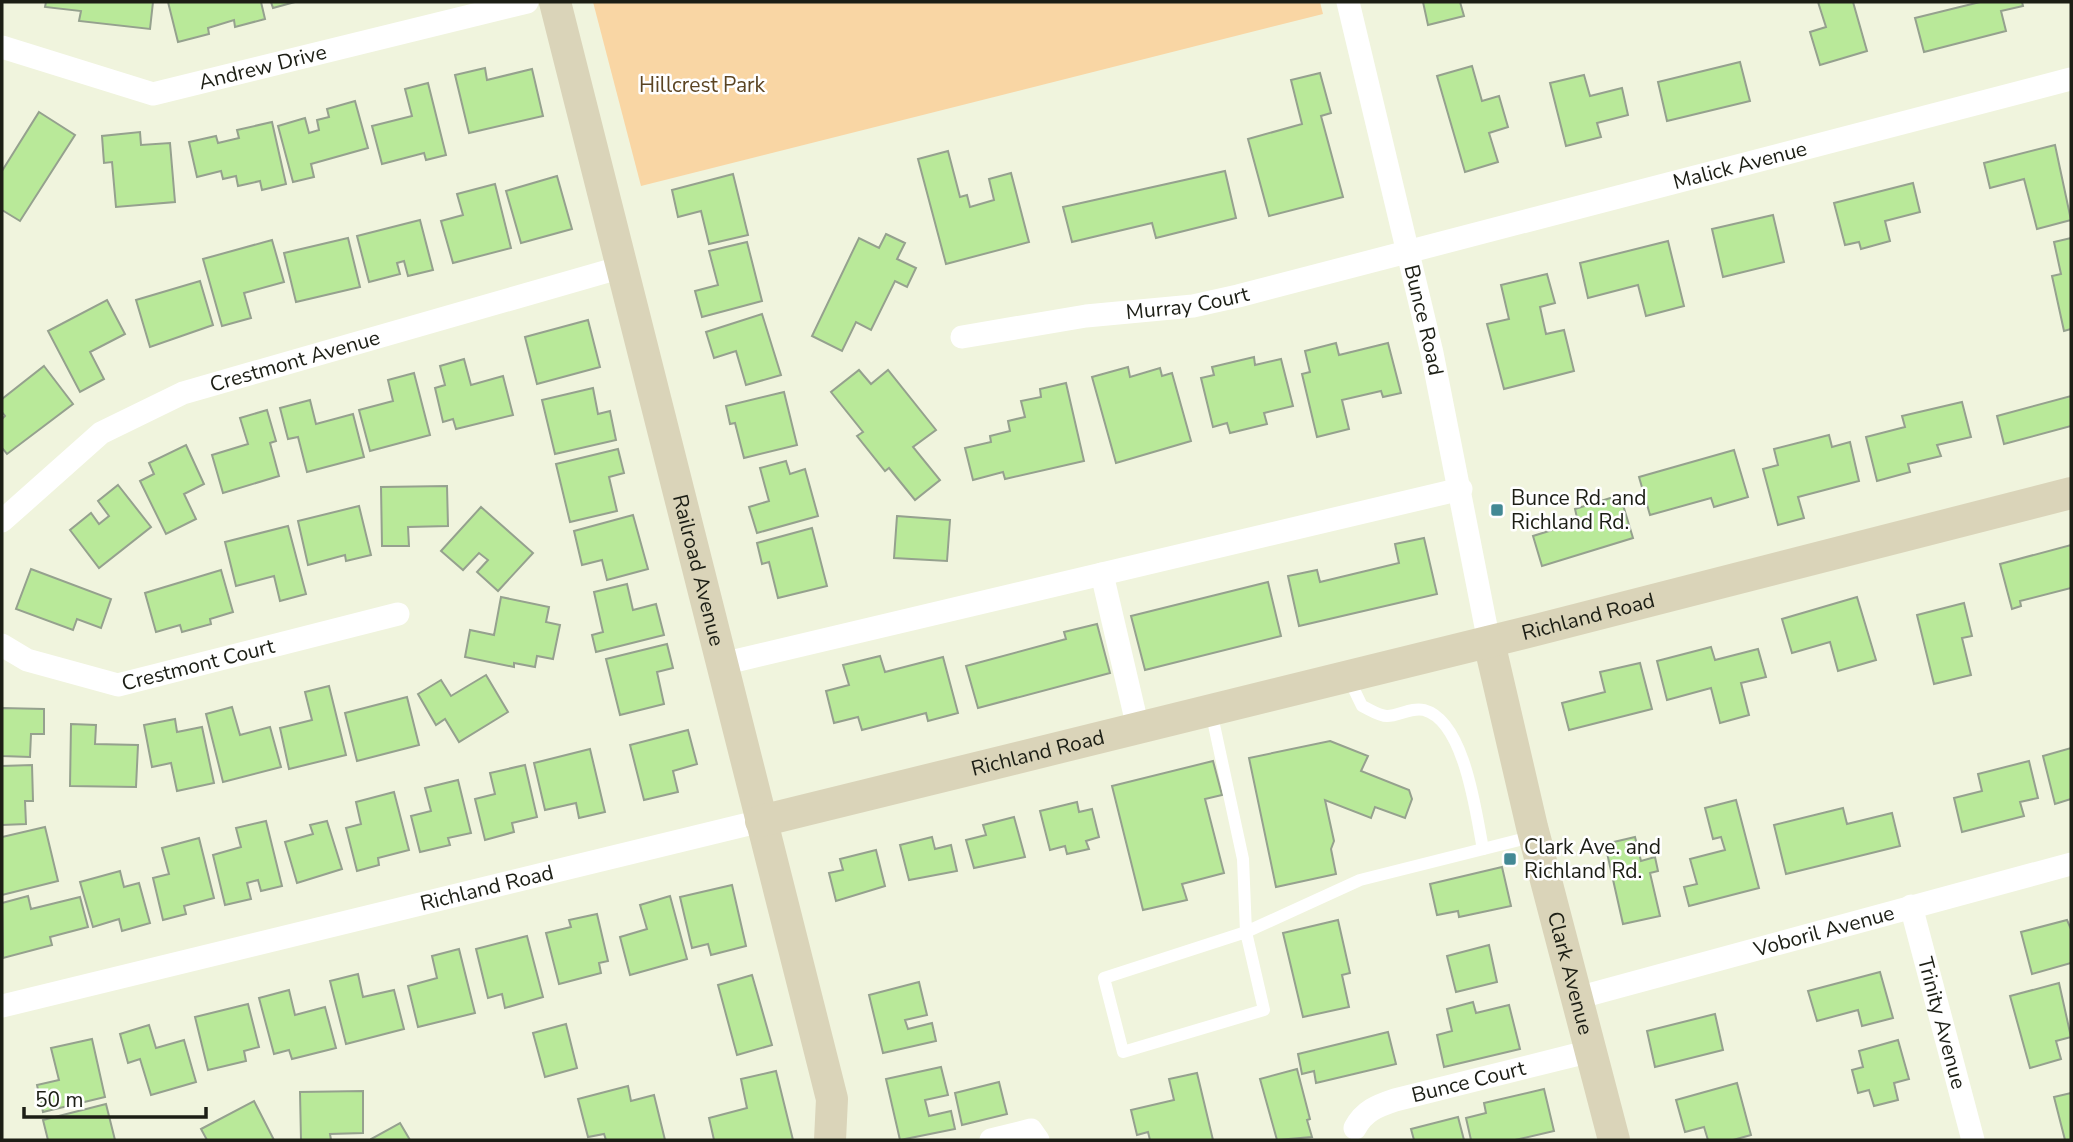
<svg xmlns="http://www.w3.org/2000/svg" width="2073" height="1142" viewBox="0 0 2073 1142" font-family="'Nunito Sans',sans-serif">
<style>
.green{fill:#f9d6a4}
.building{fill:#b9e999;stroke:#95a18e;stroke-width:2}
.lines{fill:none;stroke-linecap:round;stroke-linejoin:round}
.lane{stroke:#fff;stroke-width:12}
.street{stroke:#fff;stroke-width:23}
.secondary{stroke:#dad4b9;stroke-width:32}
.poi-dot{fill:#438994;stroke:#fff;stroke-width:2.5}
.labels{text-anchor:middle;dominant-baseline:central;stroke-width:5;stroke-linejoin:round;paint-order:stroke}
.street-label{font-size:21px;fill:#1c1e15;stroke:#fff}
.park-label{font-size:21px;fill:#5b4422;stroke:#fff}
.poi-label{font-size:21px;fill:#1c1e15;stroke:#fff;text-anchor:start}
</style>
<rect width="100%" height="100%" fill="#f0f4dd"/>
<path class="green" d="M593 2H1320L1323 14 641 186Z"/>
<g class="building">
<path d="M46 2H153L150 29 79 21 81 11 45 7Z"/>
<path d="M168 2H261L265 19 235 27 234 20 208 28 209 34 178 42Z"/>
<path d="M271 2H295L273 8Z"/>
<path d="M1423 2H1460L1464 16 1428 25Z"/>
<path d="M1818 2H1853L1867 51 1820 65 1810 32 1826 27Z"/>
<path d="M1980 2H2022L2023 6 2001 11 2006 31 1924 52 1915 18Z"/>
<path d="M1740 62 1750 101 1667 121 1658 82Z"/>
<path d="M1472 66 1482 101 1499 96 1508 127 1489 133 1498 162 1465 172 1437 76Z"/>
<path d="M485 68 487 80 532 69 543 116 469 133 455 75Z"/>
<path d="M1320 73 1331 113 1321 116 1343 197 1269 216 1248 139 1302 124 1291 80Z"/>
<path d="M1584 75 1590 96 1622 88 1628 115 1597 123 1601 137 1566 146 1550 83Z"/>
<path d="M428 83 446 155 426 160 424 153 382 164 372 126 412 116 405 89Z"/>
<path d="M355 101 368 148 311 164 314 177 293 182 278 126 305 118 309 133 319 130 317 120 329 117 327 109Z"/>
<path d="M39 112 75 135 20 221 2 210V171Z"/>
<path d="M272 122 286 184 262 190 260 181 238 186 236 176 223 179 221 171 197 177 189 142 216 136 218 143 239 138 237 130Z"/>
<path d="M140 132 141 145 170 143 175 202 116 207 112 162 104 163 102 136Z"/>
<path d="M2055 145 2071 220 2037 229 2024 179 1990 188 1984 163Z"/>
<path d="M948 151 960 197 967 195 970 207 994 200 989 179 1011 173 1029 242 946 264 918 159Z"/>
<path d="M1225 171 1236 218 1156 238 1152 223 1072 242 1063 207Z"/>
<path d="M733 174 748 235 709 244 701 211 678 217 672 190Z"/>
<path d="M557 176 572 229 521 243 506 191Z"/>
<path d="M1913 183 1920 212 1885 221 1890 241 1861 249 1859 242 1845 245 1834 203Z"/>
<path d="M495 184 511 248 453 263 441 221 463 215 457 194Z"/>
<path d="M1773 215 1784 262 1723 277 1712 229Z"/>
<path d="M420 220 433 270 408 276 404 261 397 263 400 274 369 282 357 236Z"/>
<path d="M886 234 905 243 897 259 916 268 907 287 895 281 871 330 856 322 842 351 812 336 859 238 879 248Z"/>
<path d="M348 238 360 287 296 302 284 253Z"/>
<path d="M2071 238V329L2064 331 2052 276 2061 274 2054 242Z"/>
<path d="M272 240 284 282 244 293 251 318 222 326 203 259Z"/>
<path d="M1668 241 1684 306 1646 316 1638 285 1588 298 1580 263Z"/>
<path d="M747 242 762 301 702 317 695 291 718 285 709 251Z"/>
<path d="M1547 274 1555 303 1540 307 1546 334 1564 330 1574 371 1504 389 1487 324 1509 319 1501 285Z"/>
<path d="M200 281 213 325 150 347 136 300Z"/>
<path d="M107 300 125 334 90 352 104 379 80 392 48 331Z"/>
<path d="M762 314 781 375 746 385 736 351 714 358 706 332Z"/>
<path d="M588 320 600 367 537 384 525 337Z"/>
<path d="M1336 343 1339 355 1388 343 1401 393 1383 397 1381 391 1342 400 1349 429 1317 437 1302 374 1310 372 1305 351Z"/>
<path d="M1254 357 1255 365 1281 359 1293 406 1264 413 1267 424 1230 433 1227 423 1213 427 1201 378 1214 375 1212 367Z"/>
<path d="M464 359 471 385 503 376 513 415 456 429 453 419 443 422 435 388 445 385 440 366Z"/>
<path d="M44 366 73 404 7 454 2 448V419L5 416 2 412V399Z"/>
<path d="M1128 367 1130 377 1160 368 1162 376 1172 373 1191 441 1116 463 1092 377Z"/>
<path d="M859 370 871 384 888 370 936 430 913 447 940 480 915 500 889 468 885 471 857 436 863 432 831 392Z"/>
<path d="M414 373 430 435 370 451 359 410 393 401 388 380Z"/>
<path d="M1066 383 1084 461 1005 479 1003 472 973 480 965 448 991 442 990 436 1010 431 1008 421 1025 417 1021 401 1041 397 1040 389Z"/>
<path d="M593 388 598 414 610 411 616 440 555 454 542 400Z"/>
<path d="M784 392 797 445 744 458 735 423 730 424 726 406Z"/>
<path d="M2071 396V426L2004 444 1997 416Z"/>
<path d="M310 400 316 424 353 414 364 457 307 472 298 437 288 439 280 408Z"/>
<path d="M1962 402 1971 437 1937 445 1941 456 1908 464 1910 472 1877 481 1866 437 1905 427 1902 416Z"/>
<path d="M267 410 276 441 270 443 279 476 223 493 212 455 248 444 240 418Z"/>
<path d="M1829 435 1832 447 1850 442 1859 481 1798 497 1804 518 1778 525 1763 469 1778 465 1774 449Z"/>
<path d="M186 445 204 484 184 494 196 519 166 534 140 481 154 474 149 463Z"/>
<path d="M618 449 624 473 609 477 617 511 570 522 556 464Z"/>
<path d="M1734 450 1748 497 1714 507 1711 498 1650 515 1639 477Z"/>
<path d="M786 461 790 474 805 469 818 516 757 533 749 507 769 501 760 468Z"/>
<path d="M118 485 151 527 99 568 70 530 91 513 99 524 109 516 98 501Z"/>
<path d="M447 486 448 526 408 527 409 546H382L381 487Z"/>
<path d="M1620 495 1633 538 1542 566 1533 536 1578 522 1575 509Z"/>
<path d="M359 506 371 555 346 561 345 555 308 565 298 521Z"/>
<path d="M481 507 533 553 498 591 477 572 488 560 479 553 463 570 441 551Z"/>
<path d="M633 515 648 569 607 580 602 560 582 565 574 531Z"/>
<path d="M897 516 950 520 947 561 894 558Z"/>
<path d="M288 526 306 594 280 601 274 576 236 586 225 542Z"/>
<path d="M812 528 827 586 778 598 769 562 762 564 757 543Z"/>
<path d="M1424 538 1437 594 1299 626 1288 576 1317 570 1320 582 1399 563 1395 544Z"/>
<path d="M2071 545V588L2020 601 2021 606 2012 609 2000 564Z"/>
<path d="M31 569 111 599 101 628 77 619 73 630 16 609Z"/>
<path d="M221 570 233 612 210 619 211 624 182 632 180 625 156 632 145 593Z"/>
<path d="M1268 582 1281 636 1145 670 1131 616Z"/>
<path d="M627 584 633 610 656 604 664 635 596 652 592 635 603 632 594 592Z"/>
<path d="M501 597 549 607 546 622 560 625 553 659 537 656 535 667 514 663V667L465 657 470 630 494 635Z"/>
<path d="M1857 597 1876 660 1838 671 1830 642 1792 653 1782 619Z"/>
<path d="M1964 603 1972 636 1962 638 1971 675 1934 684 1917 615Z"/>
<path d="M1097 624 1110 673 978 708 966 666 1066 639 1064 632Z"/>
<path d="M667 644 673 668 657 672 664 704 620 715 606 659Z"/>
<path d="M1711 647 1715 660 1758 649 1766 677 1741 683 1749 715 1720 723 1711 688 1667 700 1657 661Z"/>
<path d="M880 656 885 672 943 657 958 713 928 721 926 713 862 730 858 717 834 723 826 691 849 685 843 665Z"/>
<path d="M1640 663 1652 709 1569 730 1562 703 1605 692 1600 672Z"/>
<path d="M486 675 508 712 459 742 445 719 436 725 418 694 441 680 451 696Z"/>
<path d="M329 686 346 755 289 769 280 728 312 720 305 692Z"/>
<path d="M407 697 419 745 357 761 345 713Z"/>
<path d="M232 707 240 735 270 727 281 767 223 782 206 714Z"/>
<path d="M2 708 44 709V734H31L30 757 2 756Z"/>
<path d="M175 719 177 732 202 727 214 783 177 791 171 763 152 767 144 725Z"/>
<path d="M71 724 96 725 95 744 138 745 136 787 70 786Z"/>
<path d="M688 730 697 764 673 771 678 792 644 800 630 745Z"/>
<path d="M1330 741 1368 756 1361 771 1409 790 1412 799 1405 818 1375 807 1371 818 1325 800 1334 841 1331 849 1336 874 1276 887 1249 758Z"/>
<path d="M2071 748V799L2055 804 2043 756Z"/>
<path d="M590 749 605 812 579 818 576 803 545 810 534 763Z"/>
<path d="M1213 761 1222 795 1205 799 1224 873 1182 884 1187 900 1143 910 1112 786Z"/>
<path d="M2029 761 2038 798 2020 802 2024 816 1962 832 1954 798 1982 791 1978 774Z"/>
<path d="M32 765 33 801H25L26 824 2 825V766Z"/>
<path d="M525 765 537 817 512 823 514 832 485 840 475 799 495 794 490 773Z"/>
<path d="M458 780 471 833 448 838 450 845 420 852 411 816 431 811 425 788Z"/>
<path d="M394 792 409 850 378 858 379 865 357 871 346 828 361 824 356 802Z"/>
<path d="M1736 800 1759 888 1689 906 1684 887 1697 884 1690 859 1725 850 1721 837 1713 839 1705 808Z"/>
<path d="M1077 802 1079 812 1092 809 1099 837 1086 841 1089 849 1067 854 1065 846 1050 850 1040 811Z"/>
<path d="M1843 808 1847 824 1892 813 1900 846 1786 874 1774 825Z"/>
<path d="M1014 817 1025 857 974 868 966 840 986 835 983 825Z"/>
<path d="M266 821 282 886 261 891 258 880 247 883 251 899 225 905 213 855 241 847 236 828Z"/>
<path d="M327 821 342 869 297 883 285 842 313 834 310 825Z"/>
<path d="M45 827 58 881 2 895V837Z"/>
<path d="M932 837 935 849 951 845 957 871 909 880 900 845Z"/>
<path d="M1635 837 1641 861 1655 857 1658 871 1650 873 1660 916 1623 924 1605 844Z"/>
<path d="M199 838 214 898 184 906 186 914 163 920 153 878 169 874 162 848Z"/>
<path d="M876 850 885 886 836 901 829 873 843 870 840 859Z"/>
<path d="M1502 867 1511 906 1459 917 1458 911 1437 915 1430 884Z"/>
<path d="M120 871 124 887 139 883 150 923 122 931 119 919 93 927 80 882Z"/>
<path d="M732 885 746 946 711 955 708 944 692 948 680 897Z"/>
<path d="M28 896 31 909 80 897 88 927 50 937 52 945 3 958 2 903Z"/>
<path d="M670 896 687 959 630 975 620 937 647 929 640 905Z"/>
<path d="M597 914 608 961 599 963 601 973 559 984 546 933 571 927 569 920Z"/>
<path d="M1338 920 1350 973 1342 975 1349 1007 1303 1017 1283 933Z"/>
<path d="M2067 920 2071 929V963L2032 974 2021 932Z"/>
<path d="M527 936 543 997 505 1008 502 994 488 998 476 949Z"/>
<path d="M1489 945 1497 982 1456 992 1447 956Z"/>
<path d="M459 949 475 1013 418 1027 408 986 437 978 432 956Z"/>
<path d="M1880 972 1893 1018 1862 1026 1858 1010 1817 1021 1808 991Z"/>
<path d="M358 974 363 997 394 990 404 1029 346 1044 330 981Z"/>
<path d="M752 975 772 1045 737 1055 718 985Z"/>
<path d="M919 982 927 1015 905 1020 908 1029 932 1023 936 1041 883 1053 869 995Z"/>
<path d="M2059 983 2071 1037 2056 1041 2061 1059 2030 1068 2010 996Z"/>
<path d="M289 990 295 1015 325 1007 336 1048 292 1059 289 1050 274 1054 259 998Z"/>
<path d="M1473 1002 1476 1013 1509 1005 1520 1049 1444 1067 1437 1035 1452 1031 1447 1009Z"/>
<path d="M248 1004 259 1047 244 1051 246 1061 208 1070 195 1017Z"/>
<path d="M1715 1014 1723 1050 1655 1067 1647 1031Z"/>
<path d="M566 1024 577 1068 545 1077 533 1033Z"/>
<path d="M149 1025 156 1048 184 1040 196 1082 151 1095 140 1059 128 1063 120 1034Z"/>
<path d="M1388 1032 1396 1064 1316 1083 1314 1071 1302 1074 1298 1054Z"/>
<path d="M92 1039 105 1097 43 1112 37 1085 59 1080 51 1048Z"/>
<path d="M1898 1040 1909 1079 1894 1083 1898 1100 1874 1106 1869 1090 1858 1093 1852 1070 1863 1067 1859 1051Z"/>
<path d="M941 1067 948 1095 925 1100 929 1116 951 1111 955 1129 900 1140 886 1079Z"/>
<path d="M1297 1069 1310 1119 1307 1120 1312 1137 1277 1140 1260 1079Z"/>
<path d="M776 1071 793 1140H714L709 1118 747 1108 741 1079Z"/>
<path d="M1197 1073 1213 1140H1150L1148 1132 1137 1135 1131 1110 1174 1100 1169 1079Z"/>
<path d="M999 1082 1007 1114 962 1125 955 1093Z"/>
<path d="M1737 1083 1751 1135 1733 1140H1708L1704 1127 1685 1132 1676 1100Z"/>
<path d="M628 1086 631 1101 654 1095 665 1140H606L604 1134 588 1137 578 1099Z"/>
<path d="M1544 1089 1554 1131 1515 1140H1471L1466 1118 1486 1113 1484 1103Z"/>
<path d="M363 1091V1133L330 1134 331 1140H301L300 1092Z"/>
<path d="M2071 1093V1140H2065L2054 1097Z"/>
<path d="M254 1101 274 1140H207L201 1129Z"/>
<path d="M106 1104 115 1140H48L43 1120Z"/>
<path d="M1458 1117 1464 1140H1414L1411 1129Z"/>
<path d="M400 1123 410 1140H371V1139Z"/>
</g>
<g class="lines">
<g class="lane">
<path d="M1348 677 1362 706C1369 709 1379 716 1387 716 1399 716 1411 707 1424 710 1465 721 1476 814 1483 849"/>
<path d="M1211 711 1243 859 1246 932 1264 1010 1123 1052 1104 978 1246 932 1360 880 1535 836"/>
</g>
<g class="street">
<path id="s1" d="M1348 2 1432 353 1489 642"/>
<path id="s2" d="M2 47 153 94 527 2"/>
<path id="s3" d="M962 337 1086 316 1193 306 1238 296 2071 79"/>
<path id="s4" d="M2 521 101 433 183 393 622 267"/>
<path d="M1102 574 1138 728"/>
<path id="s5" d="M2 645 27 660 118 685 398 614"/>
<path d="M722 664 1461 489"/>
<path id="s6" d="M1911 906 1973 1140"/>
<path id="s7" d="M1577 998 2071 864"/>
<path id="s8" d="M2 1006 761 821"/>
<path id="s9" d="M1355 1128C1364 1111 1377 1106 1395 1100L1591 1051"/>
<path d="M991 1140 1031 1130 1038 1140"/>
</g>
<g class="secondary">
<path id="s10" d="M555 2 832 1099 830 1140"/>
<path id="s11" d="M1489 642 1532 827 1614 1140"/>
<path id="s12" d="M761 821 1536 630 2071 493"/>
</g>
</g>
<g class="poi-dot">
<rect x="1490" y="503" width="14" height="14" rx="3.5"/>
<rect x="1503" y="852" width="14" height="14" rx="3.5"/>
</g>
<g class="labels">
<g class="street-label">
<text stroke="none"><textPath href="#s2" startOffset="271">Andrew Drive</textPath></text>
<text stroke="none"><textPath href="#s3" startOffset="798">Malick Avenue</textPath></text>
<text stroke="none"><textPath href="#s3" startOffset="228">Murray Court</textPath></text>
<text stroke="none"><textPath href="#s1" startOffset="327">Bunce Road</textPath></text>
<text stroke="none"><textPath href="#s4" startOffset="340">Crestmont Avenue</textPath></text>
<text stroke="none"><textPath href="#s10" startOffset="586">Railroad Avenue</textPath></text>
<text stroke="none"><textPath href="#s12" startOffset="852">Richland Road</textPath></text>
<text stroke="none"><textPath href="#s5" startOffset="206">Crestmont Court</textPath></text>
<text stroke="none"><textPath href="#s12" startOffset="285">Richland Road</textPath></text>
<text stroke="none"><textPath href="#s8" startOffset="499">Richland Road</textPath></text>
<text stroke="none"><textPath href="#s7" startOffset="256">Voboril Avenue</textPath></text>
<text stroke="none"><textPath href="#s11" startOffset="341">Clark Avenue</textPath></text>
<text stroke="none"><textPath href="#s6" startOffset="121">Trinity Avenue</textPath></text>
<text stroke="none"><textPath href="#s9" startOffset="126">Bunce Court</textPath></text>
</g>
<g class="park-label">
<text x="702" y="85">Hillcrest Park</text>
</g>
<g class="poi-label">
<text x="1511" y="498">Bunce Rd. and<tspan x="1511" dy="24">Richland Rd.</tspan></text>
<text x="1524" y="847">Clark Ave. and<tspan x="1524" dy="24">Richland Rd.</tspan></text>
</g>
</g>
<rect width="2073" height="1142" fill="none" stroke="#1c1e15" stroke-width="7"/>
<path d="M24 1107v10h182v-10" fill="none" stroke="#1c1e15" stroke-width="3.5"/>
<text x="35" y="1107" font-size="21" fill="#1c1e15" stroke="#ffffff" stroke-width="5" paint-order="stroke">50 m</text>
</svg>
